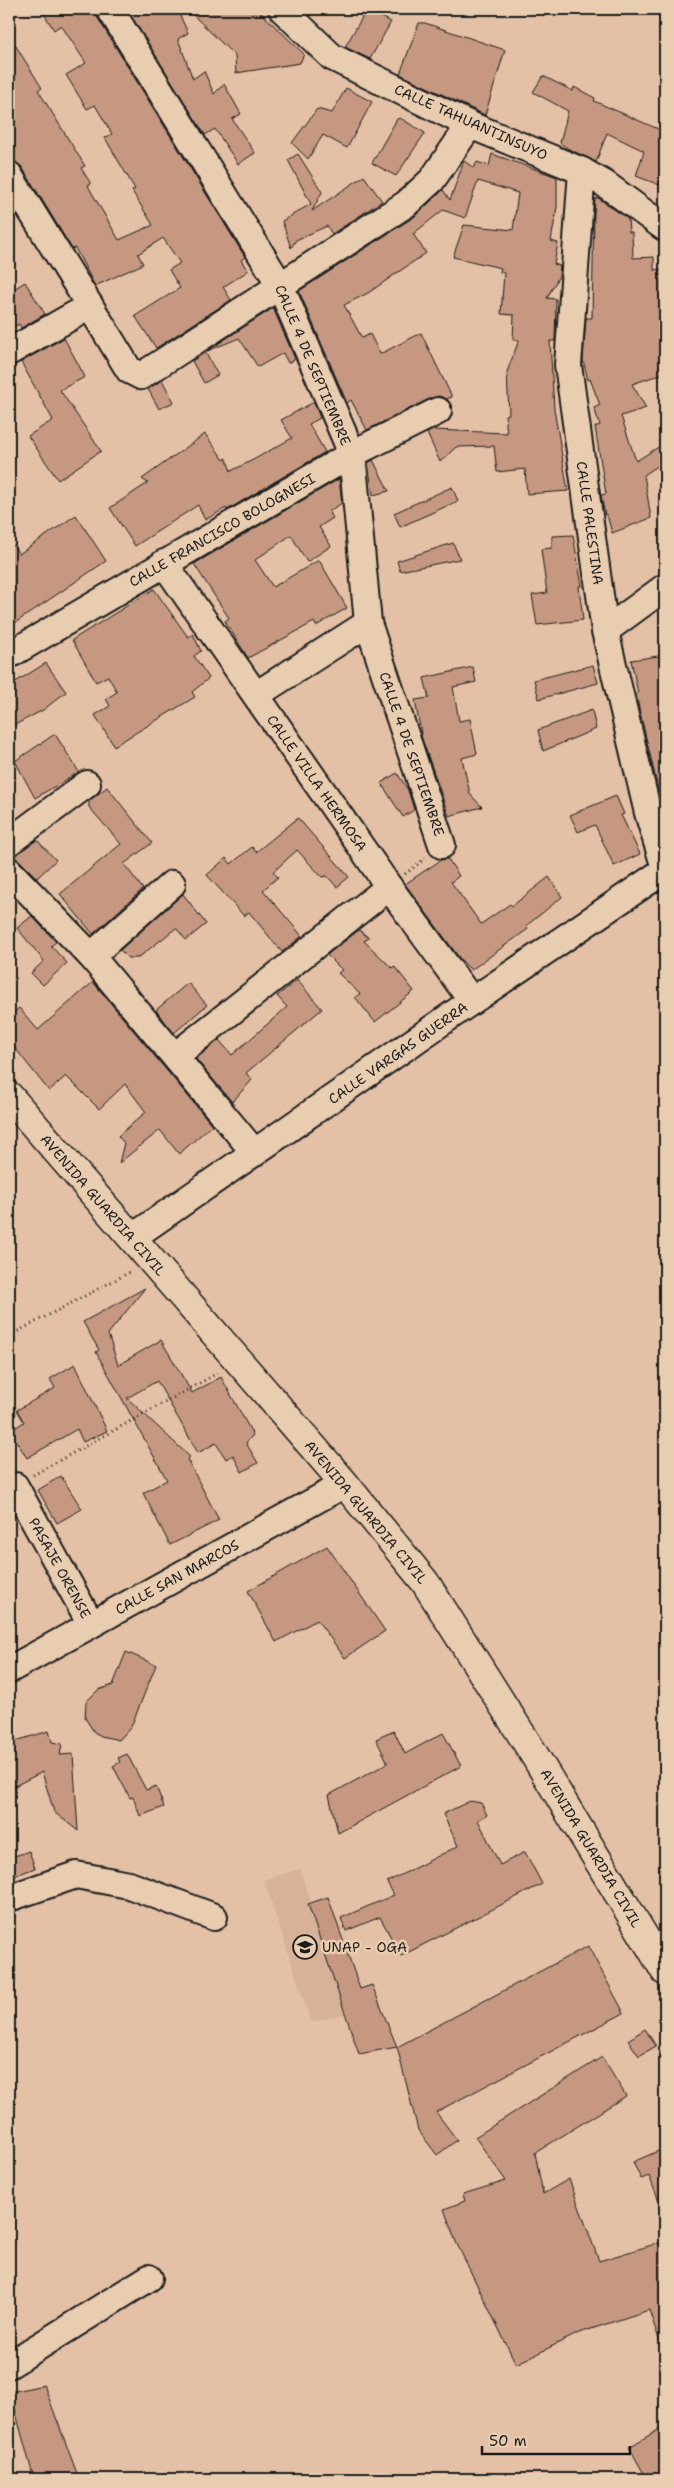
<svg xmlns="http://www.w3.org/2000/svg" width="674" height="2488" viewBox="0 0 674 2488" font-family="'Shantell Sans',sans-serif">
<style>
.built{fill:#d7b298}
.building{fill:#c69882;stroke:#1c1c1c}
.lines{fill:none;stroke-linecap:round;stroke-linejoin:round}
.minor-casing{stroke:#1c1c1c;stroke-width:30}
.major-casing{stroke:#1c1c1c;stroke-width:31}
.path{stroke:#1c1c1c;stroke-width:3;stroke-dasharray:1 4;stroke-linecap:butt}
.minor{stroke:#e9cdb0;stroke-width:26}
.major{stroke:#e9cdb0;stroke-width:28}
.labels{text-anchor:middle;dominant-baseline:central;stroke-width:5;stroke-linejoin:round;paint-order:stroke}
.street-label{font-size:14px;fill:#1c1c1c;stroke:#e9cdb0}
.poi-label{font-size:14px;fill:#1c1c1c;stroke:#e9cdb0;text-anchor:start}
</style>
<rect width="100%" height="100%" fill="#e4c1a6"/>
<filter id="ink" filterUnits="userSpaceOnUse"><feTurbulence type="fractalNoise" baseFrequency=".02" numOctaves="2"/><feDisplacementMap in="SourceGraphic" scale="10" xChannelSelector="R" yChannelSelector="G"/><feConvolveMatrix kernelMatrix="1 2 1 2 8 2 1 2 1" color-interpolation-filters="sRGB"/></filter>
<g filter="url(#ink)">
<path class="built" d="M300 1869 346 2014 311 2022 264 1880Z"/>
<g class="building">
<path d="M41 9H95L97 17 245 257 241 260 248 271 223 287 231 300 156 348 135 316 180 288 169 270 180 263 163 238 138 254 143 264 95 286 75 248 72 249 22 167 16 162 9 160V35L42 88 38 90 85 166 81 168 91 184 88 186 119 240 153 225 132 191 135 189 105 138 112 134 95 105 87 109 66 75 86 63 61 25 54 30Z"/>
<path d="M127 9H177L188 33 178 39 193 79 204 71 214 94 224 84 241 114 232 119 255 153 238 164 215 129 205 135Z"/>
<path d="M187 9H257L304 54 300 63 236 73 235 56Z"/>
<path d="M367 9 391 22 370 59 345 47Z"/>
<path d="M419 23H425L505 50 485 115 400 74Z"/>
<path d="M543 76 573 91 574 87 595 98 594 101 665 132V187L636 176 644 151 607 133 596 162 567 148 560 143 568 111 533 92Z"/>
<path d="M346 88 372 102 347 148 323 135 308 159 292 143 317 109 332 113Z"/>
<path d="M400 118 425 133 396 176 372 163 397 119Z"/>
<path d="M298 154 322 192 312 211 364 176 382 201 332 234 327 226 296 240 291 248 282 221 311 204 288 160Z"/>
<path d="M492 154 557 177V207L551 241 558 243 554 264 560 266 559 276 547 298 556 299 555 341H550L554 409 568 491 527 494 525 469 497 472 494 446 456 447 440 462 427 433 433 430 507 433 505 415 509 414 507 372 519 340H513L514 315 501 314 504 273 500 272 501 268 453 257 464 225 513 230 518 193 478 181 465 218 443 210 413 234 426 253 368 293 344 305 362 338 370 334 380 354 421 333 452 397 447 399 439 396 431 398 367 430 351 400 347 403 299 291 414 217 443 190 450 200 464 161 474 168 477 162 489 166Z"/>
<path d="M598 198 628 219 629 232H632L633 258 654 257V270L665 268V373L632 384 646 408 621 416 636 461 665 443V461L644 475 651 518 612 533 607 515H605L601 495 606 494 595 427 600 425 594 408 600 405 590 379 588 380 583 360 586 318H592L594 213 595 199Z"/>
<path d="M25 282 45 314 21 328 19 324 9 330V292Z"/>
<path d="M273 308 295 359 288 363 283 353 258 367 239 338 205 352 218 375 204 383 192 361Z"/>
<path d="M64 338 85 377 60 390 101 451 58 480 28 436 53 420 21 362Z"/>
<path d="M162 380 174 402 159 409 148 389Z"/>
<path d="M314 402 320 418 309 424 325 452 227 510 226 508 205 520 198 505 135 546 110 508 148 483 142 479 205 434 224 460 226 458 231 471 253 460 292 438 281 420Z"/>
<path d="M373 460 389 491 373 495 368 463Z"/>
<path d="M339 479 342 503 329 511 333 518 319 527 331 546 307 562 291 535 255 560 273 587 319 560 347 608 316 626 314 622 248 658 225 621 229 618 194 564Z"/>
<path d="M452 487 458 501 400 527 394 513Z"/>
<path d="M76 515 106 561 9 627V539L19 554Z"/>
<path d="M573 535 582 586H579L583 620 537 625 532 595 547 593 541 549 552 548V536Z"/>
<path d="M453 543 460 559 400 571 397 561Z"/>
<path d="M154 589 188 637 193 634 201 651 194 656 209 678 192 692 195 697 114 746 95 715 110 706 106 699 117 692 108 676 96 682 72 640Z"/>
<path d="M665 655V805H662L639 708 636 694 638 693 631 660Z"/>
<path d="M46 663 66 692 43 710 9 728V686Z"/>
<path d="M593 665 598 683 539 699 534 680Z"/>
<path d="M473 667 476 682 453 687 459 721 470 719 477 754 462 758 470 794 482 807 449 816 422 739 415 700 429 698 424 678Z"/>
<path d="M592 710 596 729 543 751 538 730Z"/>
<path d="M55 734 79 772 35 798 15 761Z"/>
<path d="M397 773 408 790 414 810 403 817 381 783Z"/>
<path d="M107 787 152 843 124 864 143 889 93 934 60 894 121 844 89 807V801Z"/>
<path d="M616 796 624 814 621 815 640 854 614 866 595 825 578 832 570 815Z"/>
<path d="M298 818 349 877 337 887 327 876 322 877 297 850 273 872 278 877 263 890 302 936 282 952 249 912 244 916 207 875 226 858 231 864 252 847 256 852Z"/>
<path d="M37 840 56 860 37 878 20 861 12 856Z"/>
<path d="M448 859 459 876 451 882 481 924 510 904 512 906 549 877 562 897 526 926 528 929 471 970 461 960 405 884 441 860Z"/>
<path d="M183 894 206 924 186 940 176 928 138 958H128L120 950Z"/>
<path d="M32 916 56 942 51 946 67 963 43 985 31 973 44 961 17 928Z"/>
<path d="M359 930 369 938 364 941 392 968 394 966 414 991 375 1022 355 997 360 994 338 973 342 970 327 955Z"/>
<path d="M297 980 322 1009 246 1073 252 1080 232 1102 196 1059 219 1040 232 1055 287 1007 277 996Z"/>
<path d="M93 982 212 1125 179 1154 160 1130 119 1163 124 1143 118 1136 146 1112 125 1084 99 1109 66 1076 49 1091 15 1048 9 1054V1016L19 1008 38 1030Z"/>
<path d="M188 983 207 1005 174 1033 156 1010Z"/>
<path d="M145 1288 108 1334 118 1365 161 1340 192 1393 221 1377 253 1435 246 1443 258 1463 242 1472 233 1455 226 1459 216 1443 198 1453 157 1381 127 1398 190 1457 187 1459 219 1520 170 1545 143 1493 167 1480 96 1352 99 1350 83 1322Z"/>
<path d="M75 1364 107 1431 83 1442 77 1429 27 1458 10 1431 24 1422 17 1410 55 1388 50 1379Z"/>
<path d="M61 1476 82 1509 57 1523 38 1490Z"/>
<path d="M327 1546 385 1631 345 1658 317 1620 276 1642 248 1591Z"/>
<path d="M126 1652 156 1665 131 1727 119 1740 101 1736 94 1732 85 1718 86 1702 98 1690 113 1685Z"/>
<path d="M49 1731 52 1742 62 1744 60 1755 73 1754 78 1831 54 1812 42 1772 9 1789V1743Z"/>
<path d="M394 1731 405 1754 443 1733 461 1766 338 1833 329 1795 388 1763 376 1739Z"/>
<path d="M127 1754 146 1790 156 1786 164 1807 140 1816 133 1797 130 1798 113 1766 120 1762 118 1758Z"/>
<path d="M470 1801 481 1803 487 1815 478 1820 500 1865 525 1852 542 1884 401 1956 380 1917 346 1931 341 1918 394 1895 387 1882 458 1846 443 1814Z"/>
<path d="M29 1851 35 1868 9 1878V1858Z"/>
<path d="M328 1897 360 1989 372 1985 397 2047 359 2054 308 1904Z"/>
<path d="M588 1946 624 2013 436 2112 457 2140 437 2155 418 2130 397 2047Z"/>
<path d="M645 2029 656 2046 639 2056 628 2040Z"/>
<path d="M602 2057 626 2096 535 2153 543 2194 569 2179 599 2261 665 2241V2350L663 2351 649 2310 579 2333 516 2364 456 2242 444 2209 465 2201 463 2194 506 2181 475 2137Z"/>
<path d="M665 2148V2214H664L649 2176 641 2179 633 2162Z"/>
<path d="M44 2385 79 2479H34L10 2392Z"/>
<path d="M665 2426V2479H647L629 2447Z"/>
</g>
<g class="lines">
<g class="minor-casing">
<g id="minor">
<path d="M110 9 280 285 352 454 368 623 442 845"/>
<path d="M282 9 332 57 470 125 582 171 605 184 665 228"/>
<path d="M582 171 568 365 605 631 648 813 665 868"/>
<path d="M9 175 90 306"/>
<path d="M9 352 90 306 129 370 141 376 406 204 432 180 470 125"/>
<path d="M164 563 389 887 472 1001"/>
<path d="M605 631 665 587"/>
<path d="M9 655 352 454 438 411"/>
<path d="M256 695 368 623"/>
<path d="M9 842 87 784"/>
<path d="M9 871 91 956 255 1153"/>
<path d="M91 956 172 884"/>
<path d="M175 1056 389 887"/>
<path d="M133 1237 472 1001 665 870"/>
<path d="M15 1486 91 1624"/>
<path d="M9 1670 345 1484"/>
<path d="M9 1898 76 1875 129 1885 214 1917"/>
<path d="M9 2365 149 2278"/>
</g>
</g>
<g class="major-casing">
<path id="major" d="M9 1096 345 1484 425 1582 532 1751 665 1971"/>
</g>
<g class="path">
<path d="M405 874 426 858"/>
<path d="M9 1336 132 1271"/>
<path d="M33 1475 218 1373"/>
</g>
<use href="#minor" class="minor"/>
<use href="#major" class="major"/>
</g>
</g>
<defs>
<g id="university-ring" transform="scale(1.25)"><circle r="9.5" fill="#e9cdb0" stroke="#1c1c1c" stroke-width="1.5"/><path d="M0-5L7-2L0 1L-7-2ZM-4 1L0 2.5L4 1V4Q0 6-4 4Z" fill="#1c1c1c"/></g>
</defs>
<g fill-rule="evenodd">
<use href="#university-ring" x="305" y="1947"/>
</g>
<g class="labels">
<g class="street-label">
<text transform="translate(471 122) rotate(24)">CALLE TAHUANTINSUYO</text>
<text transform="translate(313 365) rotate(67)">CALLE 4 DE SEPTIEMBRE</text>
<text transform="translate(590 523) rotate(82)">CALLE PALESTINA</text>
<text transform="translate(222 530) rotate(-30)">CALLE FRANCISCO BOLOGNESI</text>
<text transform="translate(412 754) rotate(71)">CALLE 4 DE SEPTIEMBRE</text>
<text transform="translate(317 783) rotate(55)">CALLE VILLA HERMOSA</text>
<text transform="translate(398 1053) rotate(-35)">CALLE VARGAS GUERRA</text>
<text transform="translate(103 1205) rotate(49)">AVENIDA GUARDIA CIVIL</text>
<text transform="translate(366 1512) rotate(50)">AVENIDA GUARDIA CIVIL</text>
<text transform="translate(60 1568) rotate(61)">PASAJE ORENSE</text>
<text transform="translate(177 1577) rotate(-29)">CALLE SAN MARCOS</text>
<text transform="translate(591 1848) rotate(59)">AVENIDA GUARDIA CIVIL</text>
</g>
<g class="poi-label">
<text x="322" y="1947">UNAP - OGA</text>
</g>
</g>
<rect width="674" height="2488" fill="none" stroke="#e9cdb0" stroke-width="30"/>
<rect x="15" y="15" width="644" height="2458" fill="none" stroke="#1c1c1c" stroke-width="2" filter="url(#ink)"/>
<path d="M482 2446v8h148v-8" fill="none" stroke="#1c1c1c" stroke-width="2.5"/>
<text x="489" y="2446" font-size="15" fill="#1c1c1c" stroke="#e9cdb0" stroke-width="4" paint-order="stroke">50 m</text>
</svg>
